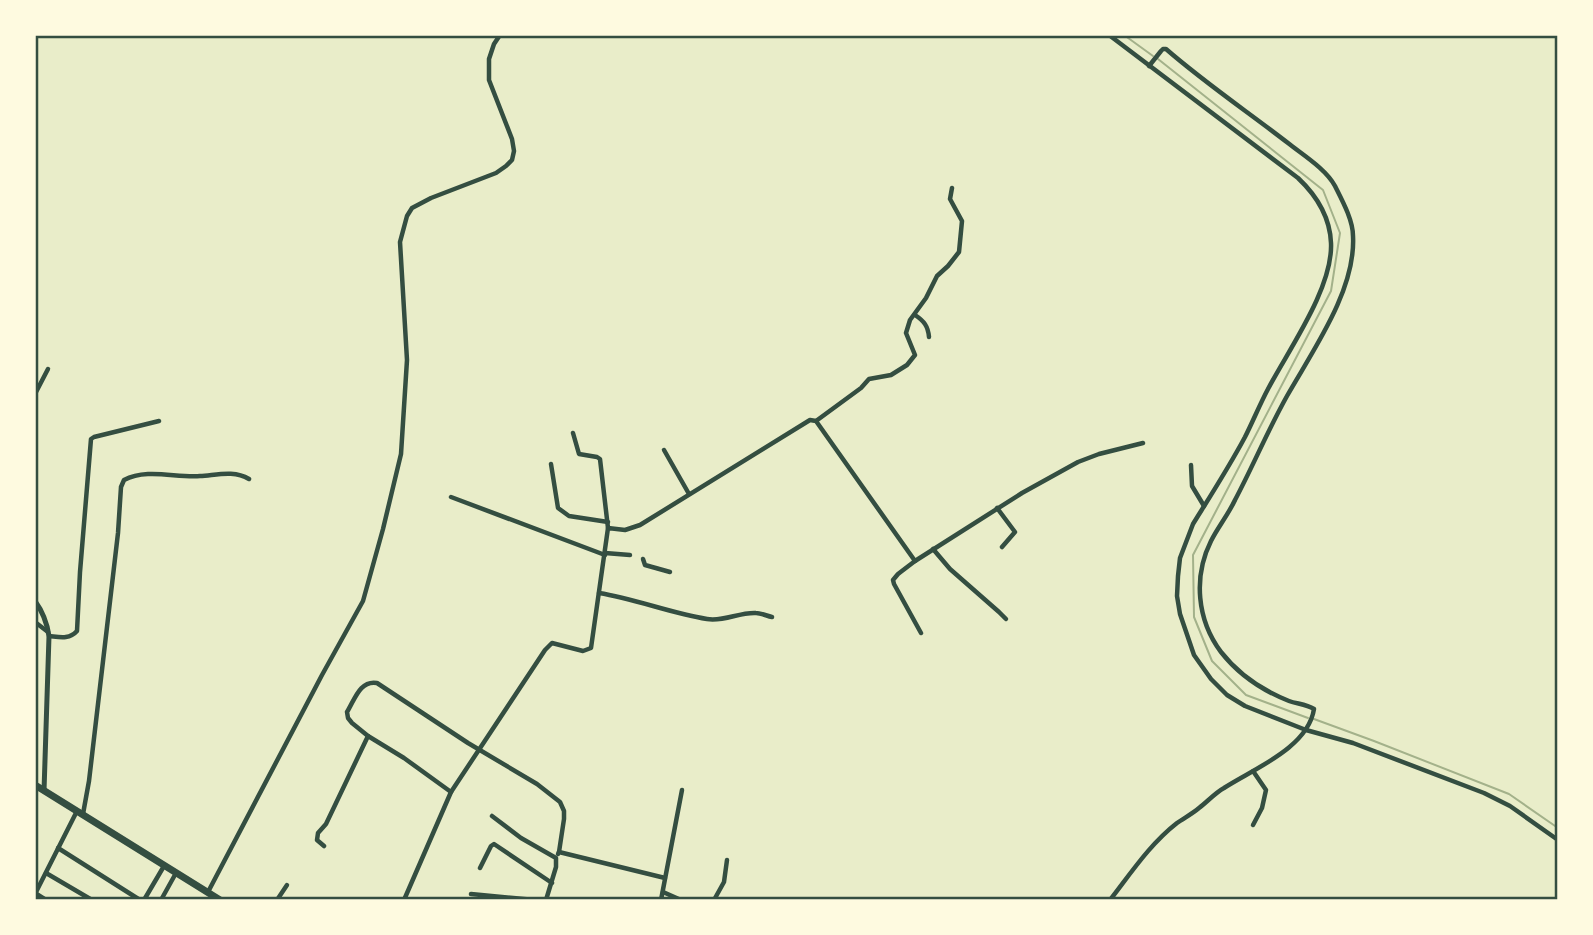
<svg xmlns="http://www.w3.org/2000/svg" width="1593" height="935" viewBox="0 0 1593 935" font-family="'Asap Condensed',sans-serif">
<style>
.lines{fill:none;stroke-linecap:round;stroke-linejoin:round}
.stream{stroke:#a3b18a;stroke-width:2}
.minor{stroke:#344e41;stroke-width:4.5}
.tertiary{stroke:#344e41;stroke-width:5}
.trunk{stroke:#344e41;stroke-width:7}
.neatline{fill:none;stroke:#344e41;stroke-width:2.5}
</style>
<rect width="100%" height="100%" fill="#e9edc9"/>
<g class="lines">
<g class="stream">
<path d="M1124 35 1153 56"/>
<path d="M1158 59 1323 190 1340 233 1331 291 1193 555 1194 617 1212 661 1246 695 1308 718"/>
<path d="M1314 719 1374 741 1509 794 1558 828"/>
</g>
<g class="minor">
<path d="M1109 35 1298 178C1316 195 1330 217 1331 243 1333 288 1289 349 1268 389 1260 404 1253 421 1245 437 1229 467 1211 495 1193 524L1180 558 1178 576 1177 596 1180 614 1194 655 1211 679 1227 695 1245 706 1306 730 1353 743 1484 793 1510 806 1558 840"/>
<path d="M915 315C924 321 928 326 929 337"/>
<path d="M35 394 48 369"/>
<path d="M816 421 861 388 869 379 891 375 907 365 915 355 906 333 910 320 926 298 937 276 948 266 959 252 962 221 950 199 952 188"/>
<path d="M573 433 579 454 597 457 600 459 608 528"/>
<path d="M664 450 689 494"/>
<path d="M551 464 558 508 569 516 608 522"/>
<path d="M1191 465 1192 486 1204 506"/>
<path d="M451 497 605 555"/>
<path d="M997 508 1015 532 1002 547"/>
<path d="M933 549 950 569 999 612 1006 619"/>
<path d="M605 553 630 555"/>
<path d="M643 559 645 565 670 572"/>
<path d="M599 593C636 599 670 613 707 619 724 622 739 612 756 613 761 613 767 616 772 617"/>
<path d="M35 622 48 632"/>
<path d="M921 633 894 584 893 580 898 574 915 561 1022 493 1078 462 1099 454 1143 443"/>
<path d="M49 636C59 637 69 640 77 631L80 572 91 439 94 437 159 421"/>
<path d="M451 792 404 758 368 736 352 723 348 718 347 712C355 699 360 680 377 683L468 743 537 784 560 802 564 811V819L559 852"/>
<path d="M83 814 89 781 118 533 121 487 124 480C147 468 176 478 200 476 217 475 234 470 249 479"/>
<path d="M492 816 521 838 556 858V867L546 900"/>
<path d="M1253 825 1262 808 1266 790 1253 771"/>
<path d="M324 846 317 840 318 833 326 824 368 736"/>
<path d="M58 848 140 900"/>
<path d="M558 854 559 852 665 878"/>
<path d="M480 868 491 846 494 844 552 883"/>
<path d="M46 873 92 900"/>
<path d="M208 892 322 675 363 601 383 529 401 454 407 360 400 242 407 216 412 208 431 198 496 173 506 166 512 160 514 151 512 139 489 80V59L494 44 500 35"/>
<path d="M663 892 681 900"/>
<path d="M35 893 46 900"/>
<path d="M35 894 77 811"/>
<path d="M471 894 535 900"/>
<path d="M144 900 164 866"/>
<path d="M161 900 176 873"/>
<path d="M277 900 287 885"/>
<path d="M404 900 451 792 545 650 552 643 583 651 591 648 608 528 625 530 640 525 810 420 816 421 915 561"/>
<path d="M661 900 682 790"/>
<path d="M714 900 724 882 727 860"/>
<path d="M1110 900C1131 873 1150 844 1177 823 1184 818 1192 814 1199 808 1207 802 1215 793 1224 788 1253 769 1308 748 1314 709 1306 704 1297 704 1289 701 1261 690 1239 675 1221 652 1197 620 1193 577 1211 541 1218 527 1228 515 1235 500 1253 466 1268 430 1287 396 1313 350 1356 290 1353 236 1353 220 1342 200 1335 186 1326 169 1303 155 1288 143 1248 112 1205 83 1166 49H1163L1161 51 1149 66"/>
</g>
<path class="tertiary" d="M35 601C43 612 47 623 49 636L44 791"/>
<path class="trunk" d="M35 785 220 900"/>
</g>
<rect width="1593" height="935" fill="none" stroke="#fefae0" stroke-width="74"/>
<rect x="37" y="37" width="1519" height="861" class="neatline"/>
</svg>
